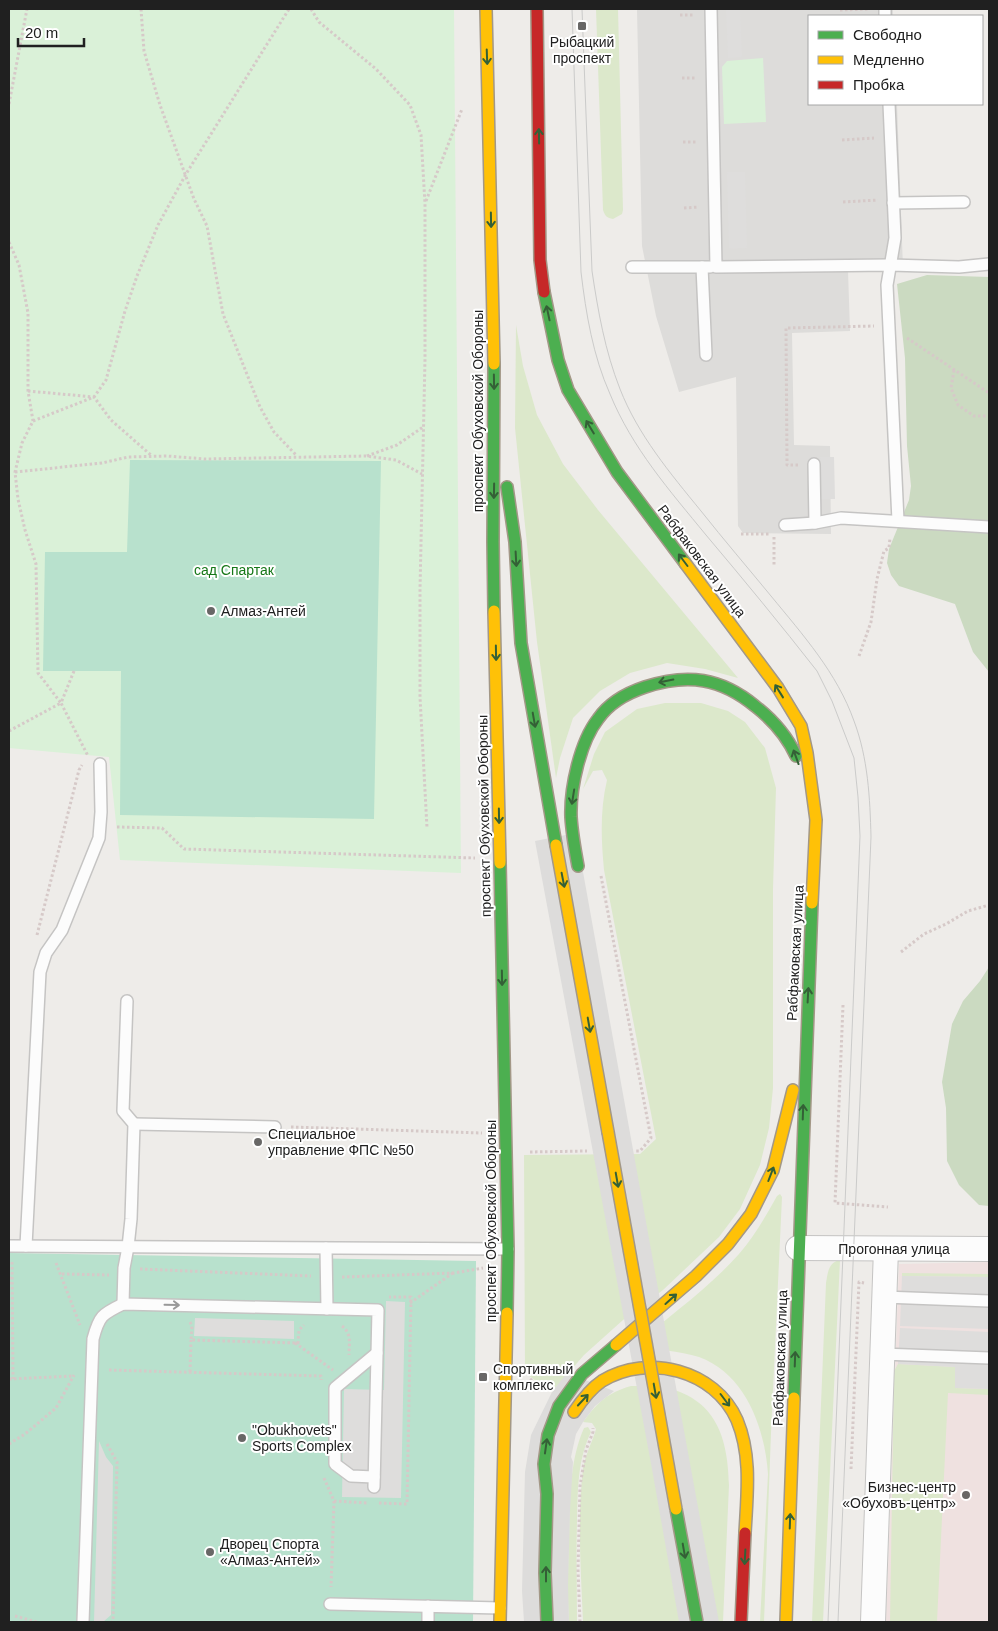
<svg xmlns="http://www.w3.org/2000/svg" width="998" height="1631" viewBox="0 0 998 1631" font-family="Helvetica,sans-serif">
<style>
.residential{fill:#dddcda}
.commercial{fill:#efe1e0}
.grass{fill:#dce8cb}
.forest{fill:#cbdac1}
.park{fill:#daf1d8}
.pitch{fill:#b8e1cd}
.parking{fill:#dedddc}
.pier{fill:#dddcdb}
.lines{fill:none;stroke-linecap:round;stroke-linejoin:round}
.lane-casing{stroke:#c5c4c3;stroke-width:14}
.street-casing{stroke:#c5c4c3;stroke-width:26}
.fast-casing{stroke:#a39887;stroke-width:14}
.slow-casing{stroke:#a39887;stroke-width:14}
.jam-casing{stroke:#a39887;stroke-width:14}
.path{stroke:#d6c9c8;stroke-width:3;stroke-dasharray:2.5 2.5;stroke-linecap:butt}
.lane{stroke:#fcfcfc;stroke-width:11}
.street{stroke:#fcfcfc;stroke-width:24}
.fast{stroke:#4caf50;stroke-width:11}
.slow{stroke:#ffc107;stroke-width:11}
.jam{stroke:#c62828;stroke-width:11}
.tram{stroke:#cbcbca;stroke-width:1}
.fast-bridge-casing{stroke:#a39887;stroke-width:14;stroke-linecap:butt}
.slow-bridge-casing{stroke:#a39887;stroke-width:14;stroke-linecap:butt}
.fast-bridge{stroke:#4caf50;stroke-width:11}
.slow-bridge{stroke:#ffc107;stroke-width:11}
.oneway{stroke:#346036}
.oneway2{stroke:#999}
.poi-dot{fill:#686766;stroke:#fff;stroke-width:2}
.labels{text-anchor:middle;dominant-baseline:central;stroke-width:4;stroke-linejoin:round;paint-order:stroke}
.poi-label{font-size:14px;fill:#202020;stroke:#fff;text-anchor:start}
.street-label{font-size:14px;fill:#202020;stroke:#fff}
.park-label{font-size:14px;fill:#157717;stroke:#fff}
</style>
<rect width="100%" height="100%" fill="#eeece9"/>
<path class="residential" d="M637 9H893V16H809V104H897L903 268 848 271 850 331 792 333 794 445 830 446 831 534 743 533 738 526 736 377 679 392 656 316 642 246Z"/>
<path class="commercial" d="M989 1262V1622H886L899 1264Z"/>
<g class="grass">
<path d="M596 9H618L623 210 622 214 613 219C607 218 605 216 603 210Z"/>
<path d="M516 325 523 366 537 415 563 464 598 510 738 678 705 669 667 663 630 673 600 691 573 718 560 758 556 778 537 642 515 428Z"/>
<path d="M665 703H701L728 711 745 722 765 748 776 788 773 889V1088L769 1128 760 1165 740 1209 719 1237 663 1290 623 1320 584 1355 552 1392 525 1373 524 1155 640 1154 656 1139 604 870C601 838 600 810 607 780L602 770 593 771 583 789 594 754 605 732 637 709Z"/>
<path d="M780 1194 782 1197 771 1433 764 1622H760L768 1474C765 1429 746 1374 699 1357 680 1351 654 1349 634 1346 668 1317 709 1288 739 1254 754 1237 766 1216 777 1196Z"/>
<path d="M840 1260 823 1622H812L826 1283C828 1272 828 1263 840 1260Z"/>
<path d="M902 1273 989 1274V1277L902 1276Z"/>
<path d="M898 1364 956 1367 955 1388 989 1389V1395L948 1393 937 1622H890L894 1371Z"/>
<path d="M631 1386C641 1386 652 1385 662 1387 715 1397 728 1436 729 1485L723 1622H583C581 1572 577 1519 583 1469 585 1455 592 1443 596 1429L592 1423 583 1422C598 1402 607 1393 631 1386Z"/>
<path d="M588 1427 591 1432C577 1461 578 1491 577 1522 576 1556 577 1589 577 1622H569C567 1594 568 1566 569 1538 570 1501 569 1462 584 1428Z"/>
</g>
<g class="forest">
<path d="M927 275 989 277V672L973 652 955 604 899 586 891 575 887 563 889 549 909 500 911 486 907 446 905 358 897 284Z"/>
<path d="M989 967V1206L979 1205 959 1185 947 1161 946 1108 942 1082 952 1024 963 1001 980 981Z"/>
</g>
<g class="park">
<path d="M9 9H454L461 873 120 860 109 757 9 748Z"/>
<path d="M763 58 766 122 724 124 722 67 727 61Z"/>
</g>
<g class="pitch">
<path d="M130 460 381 461 374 819 120 815 121 671H43L45 552H127Z"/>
<path d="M9 1253 476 1261 473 1622H9Z"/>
</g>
<g class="parking">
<path d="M726 9H740L742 57 728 58Z"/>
<path d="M727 172H745L747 248 729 249Z"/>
<path d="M820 457H834L835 499H821Z"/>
<path d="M902 1276 989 1277V1329L900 1326Z"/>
<path d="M386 1301 405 1302 401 1498 342 1497 344 1389 384 1390Z"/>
<path d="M195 1318 294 1321V1339L194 1336Z"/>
<path d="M900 1328 989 1332V1389L955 1388V1367L898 1364Z"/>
<path d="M99 1441 106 1457 113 1466 111 1615 103 1622H94Z"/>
</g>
<g class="pier">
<path d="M576 833 659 1294 719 1622H679L652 1469 535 841Z"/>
<path d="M567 1373 614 1391 595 1406 583 1422 576 1434 571 1457 573 1462 570 1511 568 1585 569 1622H524L522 1591 525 1472 531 1435 552 1392Z"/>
</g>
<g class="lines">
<g class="lane-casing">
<g id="lane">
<path d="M711 9 716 267 890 265 959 267 989 264"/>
<path d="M885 9V16"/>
<path d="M889 104 895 238 887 285 898 521"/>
<path d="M893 203 964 202"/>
<path d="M632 267H710"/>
<path d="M702 267 706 355"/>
<path d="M814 464 815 523"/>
<path d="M785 525 815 523 841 518 989 527"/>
<path d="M134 1124 275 1127"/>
<path d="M9 1246 508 1249"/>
<path d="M26 1246 40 972 46 953 62 930 99 838 101 812 100 764"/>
<path d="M326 1248 327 1309"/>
<path d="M884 1297 989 1301"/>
<path d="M123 1304 124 1268 128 1247 131 1219 134 1124 123 1111 127 1001"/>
<path d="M882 1354 989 1358"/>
<path d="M374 1477 351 1476 335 1464V1388L377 1353"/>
<path d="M330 1604 500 1608"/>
<path d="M83 1622 93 1339C99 1316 102 1314 123 1304L378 1310 374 1487"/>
<path d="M428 1622V1606"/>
</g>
</g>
<g class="street-casing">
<g id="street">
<path d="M798 1248 989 1249"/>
<path d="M873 1622 886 1249"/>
</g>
</g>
<g class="fast-casing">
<g id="fast">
<path d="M544 292 558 360 568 390 617 472 685 563"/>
<path d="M494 364 493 542 494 611"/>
<path d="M507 487 515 542 521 643 556 845"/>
<path d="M500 863 508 1249 507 1313"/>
<path d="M578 866C575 850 572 833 571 817 570 788 580 742 598 719 609 703 627 693 645 687 688 673 721 678 755 706 773 720 787 736 796 756"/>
<path d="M794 1398 812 903"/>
<path d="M547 1622 545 1573 547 1494 544 1464 548 1435 559 1406 582 1374 616 1345"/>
</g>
</g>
<g class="slow-casing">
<g id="slow">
<path d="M486 9 494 364"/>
<path d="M685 563 778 688 801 726 807 753 816 820 812 903"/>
<path d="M494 611 500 863"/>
<path d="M556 845 608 1132"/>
<path d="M616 1345 696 1276 728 1244 751 1214 773 1170 793 1090"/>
<path d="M574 1412C582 1400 590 1389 602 1381 648 1353 715 1370 737 1420 752 1456 747 1495 745 1533"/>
<path d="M500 1622 507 1313"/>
<path d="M786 1622 794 1398"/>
</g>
</g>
<g class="jam-casing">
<g id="jam">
<path d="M537 9 540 260 544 292"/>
<path d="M741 1622 745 1533"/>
</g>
</g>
<g class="path">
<path d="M141 9 144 51 160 105 194 199 207 226 223 314 260 407 274 432 297 456"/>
<path d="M311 9 319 22 376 69 410 105 421 135 425 204V359L420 589V697L427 828"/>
<path d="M840 10 869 9"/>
<path d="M680 15H695"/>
<path d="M682 78H696"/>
<path d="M9 104 27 9"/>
<path d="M842 140 874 138"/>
<path d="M683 142H697"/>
<path d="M426 201 462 109"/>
<path d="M843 202 878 200"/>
<path d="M684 208 699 207"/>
<path d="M9 242 19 265 28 313V391L33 421"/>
<path d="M907 338 989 393"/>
<path d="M954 370 951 388 958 405 974 416H989"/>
<path d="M28 391 94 397 111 420 152 456"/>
<path d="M367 456 397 445 423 427"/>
<path d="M798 465H787L786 328 874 326"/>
<path d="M15 472 102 463 128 457 167 456 205 459 366 456 396 460 422 474"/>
<path d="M741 534H771"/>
<path d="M774 537V566"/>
<path d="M859 656 871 622 877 579 884 551 889 548 890 538"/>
<path d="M74 671 61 703 88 756"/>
<path d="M9 731 61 703 38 673 36 564 25 530 18 499 15 472 22 443 33 421 94 397 106 380 125 311 137 276 158 225 186 174 289 9"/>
<path d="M117 827 162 828 184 849 475 858"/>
<path d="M601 876 651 1138 640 1151H635"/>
<path d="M37 935 79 770 82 765"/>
<path d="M901 952 924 934 946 924 968 911 989 905"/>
<path d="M843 1005 835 1203 888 1207"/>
<path d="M291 1127 482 1133"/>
<path d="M530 1152 587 1151"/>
<path d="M12 1262 13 1379"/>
<path d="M56 1263 80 1325"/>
<path d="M140 1269 311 1276"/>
<path d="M62 1274 109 1275"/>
<path d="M342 1277 454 1273 483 1268"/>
<path d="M9 1284 11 1275"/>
<path d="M410 1303 453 1273"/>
<path d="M190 1322 192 1326 191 1340 298 1343 299 1330 304 1325"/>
<path d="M342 1326C352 1334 349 1343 349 1355"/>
<path d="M295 1343 333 1370"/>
<path d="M109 1370 321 1376V1380"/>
<path d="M190 1372 191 1340"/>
<path d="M9 1379 74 1376"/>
<path d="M530 1379 543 1389"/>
<path d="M9 1444 25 1434 56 1408 74 1375"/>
<path d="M107 1444 117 1462 113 1621 112 1622"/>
<path d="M851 1469 859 1282 864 1283"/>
<path d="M324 1478 334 1501 331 1587"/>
<path d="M334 1501 368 1503"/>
<path d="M379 1503 407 1504 411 1297H389"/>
<path d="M15 1616 37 1622"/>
<path d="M580 1622 578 1570 580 1486 586 1450 593 1432V1428"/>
</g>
<use href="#lane" class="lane"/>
<use href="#street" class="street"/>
<use href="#fast" class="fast"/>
<use href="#slow" class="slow"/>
<use href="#jam" class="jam"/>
<g class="tram">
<path d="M572 9 581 272C586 314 593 356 610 394 632 448 670 491 706 535 744 580 781 625 817 671L832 701 854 758 858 797 860 836 828 1622"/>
<path d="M582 9 592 271C598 311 605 351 620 389 638 435 670 473 701 511 724 540 748 568 771 596 803 635 837 673 854 721 868 758 870 798 871 837L838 1622"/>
</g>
<g class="fast-bridge-casing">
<path id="fast-bridge" d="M676 1509 697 1622"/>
</g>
<g class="slow-bridge-casing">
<path id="slow-bridge" d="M608 1132 676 1509"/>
</g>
<use href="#fast-bridge" class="fast-bridge"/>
<use href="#slow-bridge" class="slow-bridge"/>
</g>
<defs><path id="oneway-shaft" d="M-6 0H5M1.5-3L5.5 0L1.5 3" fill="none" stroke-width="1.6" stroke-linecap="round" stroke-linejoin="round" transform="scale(1.25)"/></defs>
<g class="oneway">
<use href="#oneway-shaft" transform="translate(487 57) rotate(88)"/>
<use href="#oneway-shaft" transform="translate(539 136) rotate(-91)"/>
<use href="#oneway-shaft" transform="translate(491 220) rotate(89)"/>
<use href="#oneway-shaft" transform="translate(548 313) rotate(-102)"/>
<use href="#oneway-shaft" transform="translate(494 382) rotate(89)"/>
<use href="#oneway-shaft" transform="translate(590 427) rotate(-121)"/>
<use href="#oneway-shaft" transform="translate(494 491) rotate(91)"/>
<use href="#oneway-shaft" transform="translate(516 559) rotate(87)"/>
<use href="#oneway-shaft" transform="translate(683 560) rotate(-127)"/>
<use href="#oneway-shaft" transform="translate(496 653) rotate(89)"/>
<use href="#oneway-shaft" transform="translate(666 681) rotate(169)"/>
<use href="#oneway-shaft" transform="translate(779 691) rotate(-122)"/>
<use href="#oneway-shaft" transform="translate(534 720) rotate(80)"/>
<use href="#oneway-shaft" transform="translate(796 757) rotate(-110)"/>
<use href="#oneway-shaft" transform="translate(573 797) rotate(99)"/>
<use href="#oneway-shaft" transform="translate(499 816) rotate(89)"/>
<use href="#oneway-shaft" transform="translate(563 880) rotate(79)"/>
<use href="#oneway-shaft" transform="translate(502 978) rotate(89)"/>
<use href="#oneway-shaft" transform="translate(808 995) rotate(-87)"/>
<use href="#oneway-shaft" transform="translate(589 1025) rotate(80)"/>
<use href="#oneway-shaft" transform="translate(803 1112) rotate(-88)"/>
<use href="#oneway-shaft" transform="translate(771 1174) rotate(-69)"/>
<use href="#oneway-shaft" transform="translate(617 1180) rotate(80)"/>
<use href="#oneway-shaft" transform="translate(671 1299) rotate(-42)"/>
<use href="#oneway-shaft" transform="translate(795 1359) rotate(-88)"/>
<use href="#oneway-shaft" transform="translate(655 1391) rotate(80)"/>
<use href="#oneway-shaft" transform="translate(583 1400) rotate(-47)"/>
<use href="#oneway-shaft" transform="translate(725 1400) rotate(53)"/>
<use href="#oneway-shaft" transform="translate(546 1446) rotate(-82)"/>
<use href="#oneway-shaft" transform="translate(790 1521) rotate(-88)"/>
<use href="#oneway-shaft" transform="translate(684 1551) rotate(80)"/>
<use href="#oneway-shaft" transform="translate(745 1557) rotate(93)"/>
<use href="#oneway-shaft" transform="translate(546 1574) rotate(-90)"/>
</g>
<use class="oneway2" href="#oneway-shaft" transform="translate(172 1305) rotate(1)"/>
<g class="poi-dot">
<rect x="577" y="21" width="10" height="10" rx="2.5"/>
<circle cx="211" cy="611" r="5"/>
<circle cx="258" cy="1142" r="5"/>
<rect x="478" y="1372" width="10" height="10" rx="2.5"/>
<circle cx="242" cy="1438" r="5"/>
<circle cx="966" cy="1495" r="5"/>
<circle cx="210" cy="1552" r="5"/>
</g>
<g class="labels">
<g class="poi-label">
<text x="582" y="42" text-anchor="middle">Рыбацкий<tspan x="582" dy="16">проспект</tspan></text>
<text x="221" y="611">Алмаз-Антей</text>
<text x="268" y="1134">Специальное<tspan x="268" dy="16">управление ФПС №50</tspan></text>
<text x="493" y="1369">Спортивный<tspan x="493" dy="16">комплекс</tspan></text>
<text x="252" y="1430">"Obukhovets"<tspan x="252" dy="16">Sports Complex</tspan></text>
<text x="956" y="1487" text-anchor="end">Бизнес-центр<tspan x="956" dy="16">«Обуховъ-центр»</tspan></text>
<text x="220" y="1544">Дворец Спорта<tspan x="220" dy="16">«Алмаз-Антей»</tspan></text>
</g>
<g class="street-label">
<text transform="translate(478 411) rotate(-90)">проспект Обуховской Обороны</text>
<text transform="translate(702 561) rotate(53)">Рабфаковская улица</text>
<text transform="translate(484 816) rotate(-91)">проспект Обуховской Обороны</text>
<text transform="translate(795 953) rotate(-87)">Рабфаковская улица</text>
<text transform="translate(491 1221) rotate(-90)">проспект Обуховской Обороны</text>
<text x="894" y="1249">Прогонная улица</text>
<text transform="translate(780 1358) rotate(-88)">Рабфаковская улица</text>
</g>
<g class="park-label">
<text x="234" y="570">сад Спартак</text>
</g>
</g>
<rect width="998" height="1631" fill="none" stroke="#202020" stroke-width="20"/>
<rect x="808" y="15" width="175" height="90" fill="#ffffff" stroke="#a6a6a6"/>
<rect x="818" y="31" width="25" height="8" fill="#4caf50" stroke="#a6a6a6"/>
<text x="853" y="40" font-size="15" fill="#202020">Свободно</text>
<rect x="818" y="56" width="25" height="8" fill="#ffc107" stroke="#a6a6a6"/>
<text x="853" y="65" font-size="15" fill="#202020">Медленно</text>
<rect x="818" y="81" width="25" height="8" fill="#c62828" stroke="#a6a6a6"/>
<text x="853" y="90" font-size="15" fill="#202020">Пробка</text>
<path d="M18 38v8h66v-8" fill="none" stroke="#202020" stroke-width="2.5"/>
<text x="25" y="38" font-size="15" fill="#202020" stroke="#ffffff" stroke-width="4" paint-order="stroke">20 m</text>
</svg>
